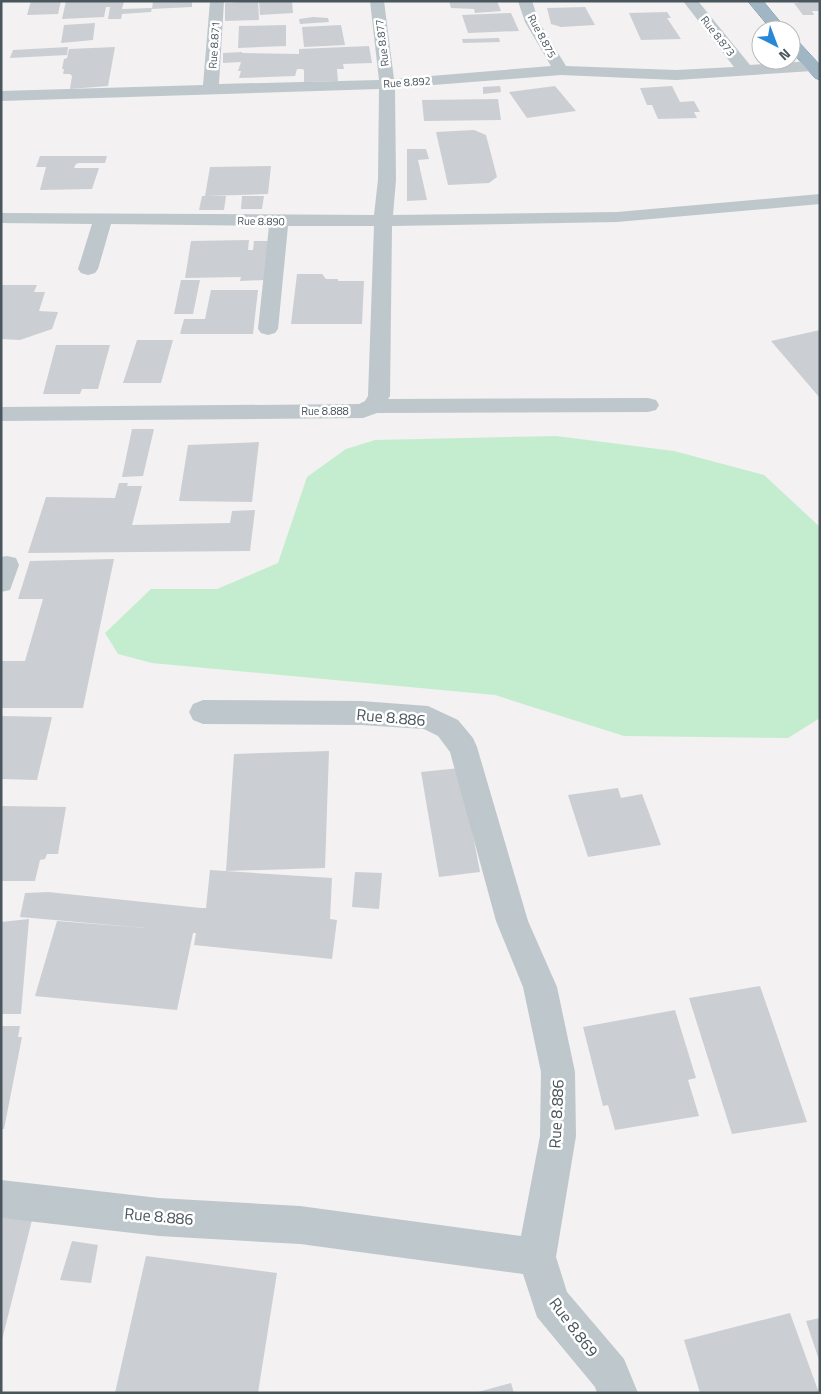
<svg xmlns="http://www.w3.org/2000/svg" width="821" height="1394" viewBox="0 0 821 1394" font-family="'Titillium Web',sans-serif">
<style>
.green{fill:#c4edcf}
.building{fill:#cbcfd3}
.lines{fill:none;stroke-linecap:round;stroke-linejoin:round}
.trunk-casing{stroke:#7894a7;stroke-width:1}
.minor{fill:#bec7cc;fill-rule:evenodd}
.trunk{fill:#a0b6c4;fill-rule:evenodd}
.labels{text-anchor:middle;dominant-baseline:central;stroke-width:5;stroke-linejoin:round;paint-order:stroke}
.far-street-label{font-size:11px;fill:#4a565d;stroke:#fff}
.near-street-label{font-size:16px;fill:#4a565d;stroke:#fff}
</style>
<rect width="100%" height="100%" fill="#f3f1f1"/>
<path class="green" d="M556 436 674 451 764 475 820 527V718L788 738 624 736 495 695 152 663 118 654 105 633 151 589H217L278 563 307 477 346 449 375 440Z"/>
<g class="building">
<path d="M31 1H61L58 14 27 15Z"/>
<path d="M66 1H124L122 9 152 8 151 12 122 14 121 19H108L110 7H106L104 17 62 19Z"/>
<path d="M153 1H192V7L152 9Z"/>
<path d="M258 1 259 20 225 21V3Z"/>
<path d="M259 1H292L293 13 260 15Z"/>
<path d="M449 1H497L501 11 475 13 474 9 451 8Z"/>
<path d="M798 1H820V11H812L814 15H803L794 3H799Z"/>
<path d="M585 7 595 25 561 27 551 24 547 8Z"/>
<path d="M667 12 671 18H667L681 39 641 40 629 13Z"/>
<path d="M511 13 519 31 468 33 462 15Z"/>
<path d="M313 17 328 18 329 22 300 24 299 19Z"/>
<path d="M95 23 93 40 61 43 64 25Z"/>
<path d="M286 25V46L238 48 239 26Z"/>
<path d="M341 25 345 45 304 47 302 27Z"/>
<path d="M499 38 500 42 463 43 462 39Z"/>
<path d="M369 46 372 63 343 64 344 69H337L338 81 304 82V70L302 69H297L295 76 239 78 241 71H238L241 62 223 63V53L242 52V53L299 54V49Z"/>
<path d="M68 47 67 55 10 58 13 50Z"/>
<path d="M115 47 108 86 70 89 72 76 70 74H63L64 69H62L64 59 67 58 69 49Z"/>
<path d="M500 86 501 92 483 94V87Z"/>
<path d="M555 86 576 111 527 118 509 92Z"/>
<path d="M672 86 680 102 694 101 700 112H694L697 118 658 119 652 105H647L640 88Z"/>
<path d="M498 99 501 120 424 121 422 100Z"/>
<path d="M474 130 486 135 497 177 489 183 448 185 436 132Z"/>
<path d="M407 149H426L429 159 418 160 427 200 407 201Z"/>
<path d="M40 156H107L105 163H79L76 164 74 168H99L92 189 40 190 46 167H36Z"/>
<path d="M271 166 268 194 205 196 210 167Z"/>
<path d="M202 196H226L224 210H199Z"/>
<path d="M242 196H264L262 209H241Z"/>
<path d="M249 240 248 250H253L254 241H268L264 280 240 281 241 277 185 278 191 241Z"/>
<path d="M297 274H322L326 279H338V281H364L362 324H291Z"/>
<path d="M181 280H200L193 314H174Z"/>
<path d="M1 285H37L34 292H45L39 311 58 312 52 329 20 340 1 339Z"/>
<path d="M211 290H258L253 334H180L184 319H205Z"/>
<path d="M820 330V398L771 341Z"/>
<path d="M137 340H173L161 383H123Z"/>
<path d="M56 345H110L98 389H82L80 394H43Z"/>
<path d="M132 429H154L143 476 122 477Z"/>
<path d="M259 442 252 502 179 501 188 445Z"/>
<path d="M119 483H128L127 486H142L132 525 230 523 232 511 255 510 250 551 28 553 46 497 115 498Z"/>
<path d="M114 559 83 708H1V661H25L43 599H18L30 561Z"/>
<path d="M1 716 52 717 37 780 1 779Z"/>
<path d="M329 751 325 868 226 871 234 754Z"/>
<path d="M460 768 480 872 439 877 421 772Z"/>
<path d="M618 788 621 798 642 794 661 845 588 857 568 795Z"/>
<path d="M1 806 66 807 58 854H47L45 859 40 860 35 881H1Z"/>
<path d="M210 870 332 878 330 919 337 920 332 959 194 945 196 933H193L177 1010 35 996 57 921 146 928 20 917 25 893 48 892 201 908H206Z"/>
<path d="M355 872 382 873 379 909 352 907Z"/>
<path d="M29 919 21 1014H1V922Z"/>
<path d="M760 986 807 1122 732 1134 689 998Z"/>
<path d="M675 1010 696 1078 688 1080 699 1116 615 1130 608 1105 603 1106 583 1027Z"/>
<path d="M1 1026H20L18 1037H22L4 1129H1Z"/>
<path d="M1 1218 32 1220 2 1340H1Z"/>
<path d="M72 1241 98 1245 91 1283 60 1280Z"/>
<path d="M146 1256 277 1273 258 1393H115Z"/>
<path d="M790 1313 819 1393H700L684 1340Z"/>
<path d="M820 1318V1360H819L806 1321Z"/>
<path d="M511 1383 514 1393H478V1392Z"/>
</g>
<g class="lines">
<g class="trunk-casing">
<g id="trunk">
<path d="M748 1H763L787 30H772Z"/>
<path d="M791 38 796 39 820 65V80L815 78 791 51Z"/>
</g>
</g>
<g class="minor">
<path d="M210 1H224L219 84 379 80 370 1H384L394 79 551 66 525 22 518 1H532L539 22 566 66 676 70 734 67 683 1H698L750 65 812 61 817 63 820 66 817 69 812 71 676 80 561 75 395 88 396 180 393 215 617 212 820 194V204L617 222 392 226 390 396 388 399 648 398 656 400 659 405 656 410 648 412 377 413 363 418 1 421V407L359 404 365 401 368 396 374 226H288L278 329 275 333 268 335 261 333 258 329 269 226 111 224 98 269 95 273 88 275 81 273 78 269 92 224 1 223V213L374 215 378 180 379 89 1 101V91L203 85Z"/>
<path d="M7 556 16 558 19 565 10 590 1 592V557Z"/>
<path d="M203 700 361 701 428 706 458 720 473 738 477 747 528 921 557 987 575 1072 576 1136 556 1257 567 1292 624 1359 638 1393H597L595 1387 537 1317 523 1274 300 1244 159 1236 1 1218V1180L159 1198 300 1206 521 1236 540 1136 541 1072 523 987 496 921 450 752 438 736 424 729 361 725 203 724 193 720 189 712 193 704Z"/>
</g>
<use href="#trunk" class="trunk"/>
</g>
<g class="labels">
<g class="far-street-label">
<text transform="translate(542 36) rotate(62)">Rue 8.875</text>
<text transform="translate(718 36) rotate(52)">Rue 8.873</text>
<text transform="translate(382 43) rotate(-97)">Rue 8.877</text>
<text transform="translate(214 45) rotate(-86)">Rue 8.871</text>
<text transform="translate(407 82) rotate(-4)">Rue 8.892</text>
<text transform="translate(261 221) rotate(1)">Rue 8.890</text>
<text x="325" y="411">Rue 8.888</text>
</g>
<g class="near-street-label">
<text transform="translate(391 717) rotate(5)">Rue 8.886</text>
<text transform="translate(556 1114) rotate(-87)">Rue 8.886</text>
<text transform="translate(159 1216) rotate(5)">Rue 8.886</text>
<text transform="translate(574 1327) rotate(53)">Rue 8.869</text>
</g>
</g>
<rect width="821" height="1394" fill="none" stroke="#4a565d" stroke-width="5"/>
<g transform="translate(776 45) rotate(138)"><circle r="24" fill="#ffffff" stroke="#b7bbbe"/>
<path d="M0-4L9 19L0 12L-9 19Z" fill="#2788d7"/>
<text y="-8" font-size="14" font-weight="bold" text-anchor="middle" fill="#4a565d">N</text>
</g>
</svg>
